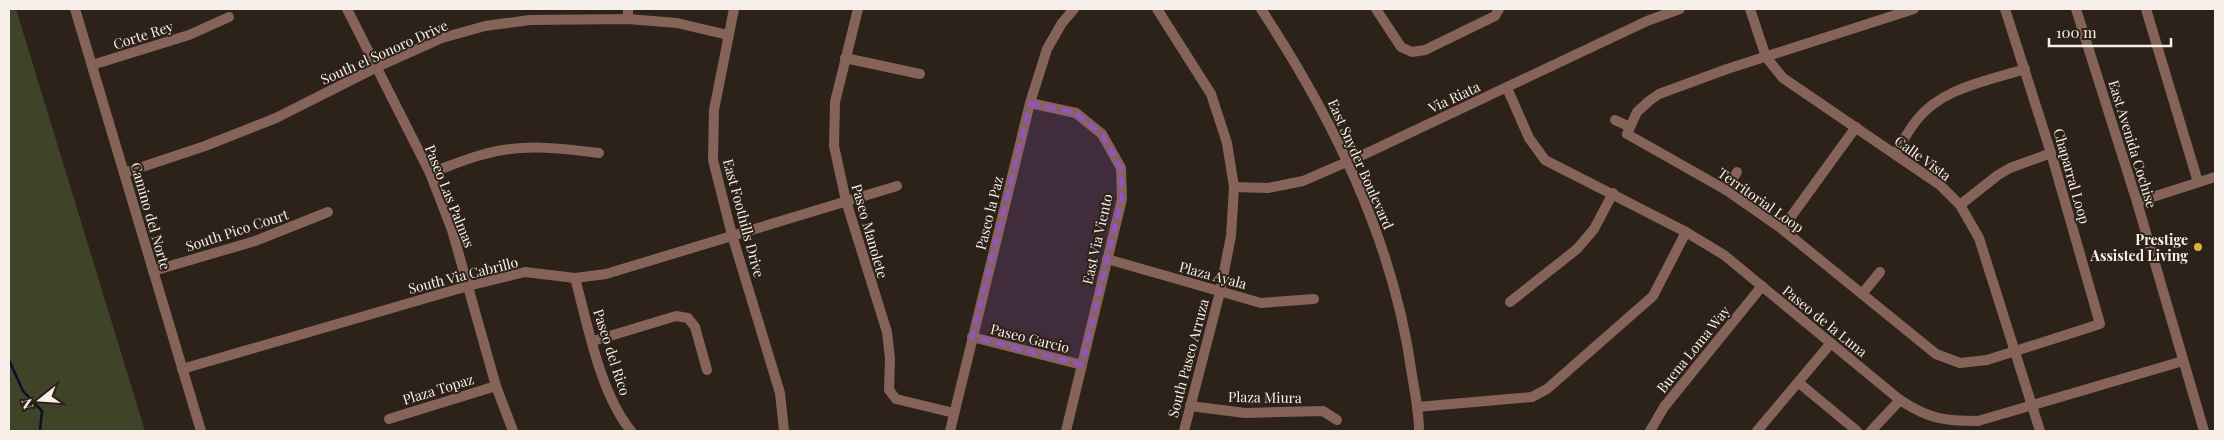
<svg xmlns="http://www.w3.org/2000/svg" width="2224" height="440" viewBox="0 0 2224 440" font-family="'Playfair Display',serif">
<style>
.green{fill:#3f4327}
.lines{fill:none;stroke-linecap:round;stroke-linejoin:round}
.stream{stroke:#031428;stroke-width:2.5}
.minor{stroke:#866358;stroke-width:10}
.marked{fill:#9453c8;fill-opacity:0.2;stroke:#9453c8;stroke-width:4;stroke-dasharray:10 6;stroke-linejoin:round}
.poi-dot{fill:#e0b034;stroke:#2c2219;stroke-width:2}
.labels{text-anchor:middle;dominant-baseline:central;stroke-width:4;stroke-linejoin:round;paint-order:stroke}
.street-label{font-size:14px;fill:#f7f0ea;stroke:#2c2219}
.poi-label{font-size:14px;font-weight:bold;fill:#f7f0ea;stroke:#2c2219;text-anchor:end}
</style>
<rect width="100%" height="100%" fill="#2c2219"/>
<path class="green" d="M9 9H16L145 431H9Z"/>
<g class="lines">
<path class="stream" d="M9 360 23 391 42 411 40 431"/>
<g class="minor">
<path d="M75 9 201 431"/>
<path d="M347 9 430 173 452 230 496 386 513 431"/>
<path d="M734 9 714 110 713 160 732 235 780 393 784 431"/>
<path d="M858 9 835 102 834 146 846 201 887 332 890 359 889 390 896 399 954 413"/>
<path d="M1157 9 1211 94 1227 143 1234 187 1231 236 1220 292 1184 431"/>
<path d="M1261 9C1334 120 1394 242 1412 375 1415 393 1419 412 1419 431"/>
<path d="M1376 9 1401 47 1412 52 1425 50 1495 16 1499 9"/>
<path d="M1750 9 1766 57 1783 78 1940 185 1960 205 1979 238 2040 431"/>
<path d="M1914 9 1727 69 1659 94 1649 101 1637 112 1627 134 1726 190 1782 229 1936 354 1960 363 1987 360 2100 324 2051 153 2005 9"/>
<path d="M2076 9 2137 202 2204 431"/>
<path d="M2146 9 2198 182"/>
<path d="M628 19V9"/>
<path d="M845 58 920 74"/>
<path d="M92 65 189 35 229 17"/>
<path d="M1507 88 1529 138 1545 160 1686 232 1724 255 1900 400C1929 419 1944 421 1978 421L2183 361"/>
<path d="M1030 103 1076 113 1102 134 1121 168 1122 199 1066 431"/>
<path d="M1615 120 1630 127"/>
<path d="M1895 154C1902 143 1908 131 1916 121 1941 88 1987 81 2025 69"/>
<path d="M124 173 205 146 276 118 377 67 442 38 485 26 530 20 628 19 677 23 728 35"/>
<path d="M430 173C447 167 463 160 481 155 519 143 560 148 599 153"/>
<path d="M1234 187 1268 188 1303 181 1365 154 1647 21 1680 9"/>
<path d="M1726 190 1737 172"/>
<path d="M2137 202 2215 177"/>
<path d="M1960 205 1998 175 2010 168 2051 153"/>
<path d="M1782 229 1856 127"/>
<path d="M1107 259 1261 303 1314 299"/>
<path d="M153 271 255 241 328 212"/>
<path d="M575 278C588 326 600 393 631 431"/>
<path d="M1862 294 1880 272"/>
<path d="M1510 302 1577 249 1594 229 1613 193"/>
<path d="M972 337 1082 365"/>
<path d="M593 341 676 316 688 318 695 327 707 370"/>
<path d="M182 369 468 286 525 272 575 278 606 274 897 186"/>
<path d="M1799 383 1857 431"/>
<path d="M1190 406 1245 413 1323 411 1337 420"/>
<path d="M1417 407 1532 397 1547 389 1653 296 1686 232"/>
<path d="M389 419 496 386"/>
<path d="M950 431 1030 103 1047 49 1062 23 1074 9"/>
<path d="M1650 431 1664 407 1762 286"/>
<path d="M1757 431 1831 343"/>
<path d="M1871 431 1900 400"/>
</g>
</g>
<path class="marked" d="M1030 103 1076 113 1102 134 1121 168 1122 199 1082 365 972 337Z"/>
<circle class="poi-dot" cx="2198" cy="247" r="5"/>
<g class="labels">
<g class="street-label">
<text transform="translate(143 35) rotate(-18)">Corte Rey</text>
<text transform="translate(384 52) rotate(-24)">South el Sonoro Drive</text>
<text transform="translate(1454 97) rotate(-25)">Via Riata</text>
<text transform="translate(2133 144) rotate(73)">East Avenida Cochise</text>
<text transform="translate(1923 158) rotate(36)">Calle Vista</text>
<text transform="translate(1361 164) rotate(66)">East Snyder Boulevard</text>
<text transform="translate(2072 176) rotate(74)">Chaparral Loop</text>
<text transform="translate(450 196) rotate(68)">Paseo Las Palmas</text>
<text transform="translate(1761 200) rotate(35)">Territorial Loop</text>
<text transform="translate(989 213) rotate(-76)">Paseo la Paz</text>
<text transform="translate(151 216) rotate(74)">Camino del Norte</text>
<text transform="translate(744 218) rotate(75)">East Foothills Drive</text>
<text transform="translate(237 230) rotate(-18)">South Pico Court</text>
<text transform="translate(870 231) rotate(74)">Paseo Manolete</text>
<text transform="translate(1097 239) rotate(-77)">East Via Viento</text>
<text transform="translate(463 275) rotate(-14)">South Via Cabrillo</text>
<text transform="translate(1213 275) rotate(15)">Plaza Ayala</text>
<text transform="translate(1825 321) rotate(39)">Paseo de la Luna</text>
<text transform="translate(1030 338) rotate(14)">Paseo Garcio</text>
<text transform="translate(1693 349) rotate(-51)">Buena Loma Way</text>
<text transform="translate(612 352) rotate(72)">Paseo del Rico</text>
<text transform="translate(1188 358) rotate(-75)">South Paseo Arruza</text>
<text transform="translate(438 389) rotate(-17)">Plaza Topaz</text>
<text transform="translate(1265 397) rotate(1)">Plaza Miura</text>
</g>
<g class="poi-label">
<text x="2188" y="239">Prestige<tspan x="2188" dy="16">Assisted Living</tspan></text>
</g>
</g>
<rect width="2224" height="440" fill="none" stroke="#f7f0ea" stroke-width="20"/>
<g transform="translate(40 400) rotate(253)" stroke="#2c2219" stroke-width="4" paint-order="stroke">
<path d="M0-4L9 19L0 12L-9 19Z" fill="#f7f0ea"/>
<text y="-8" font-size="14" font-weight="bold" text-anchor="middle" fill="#f7f0ea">N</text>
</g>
<path d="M2049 38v8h122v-8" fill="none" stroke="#f7f0ea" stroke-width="2.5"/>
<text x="2056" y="38" font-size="15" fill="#f7f0ea" stroke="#2c2219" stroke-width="4" paint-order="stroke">100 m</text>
</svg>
